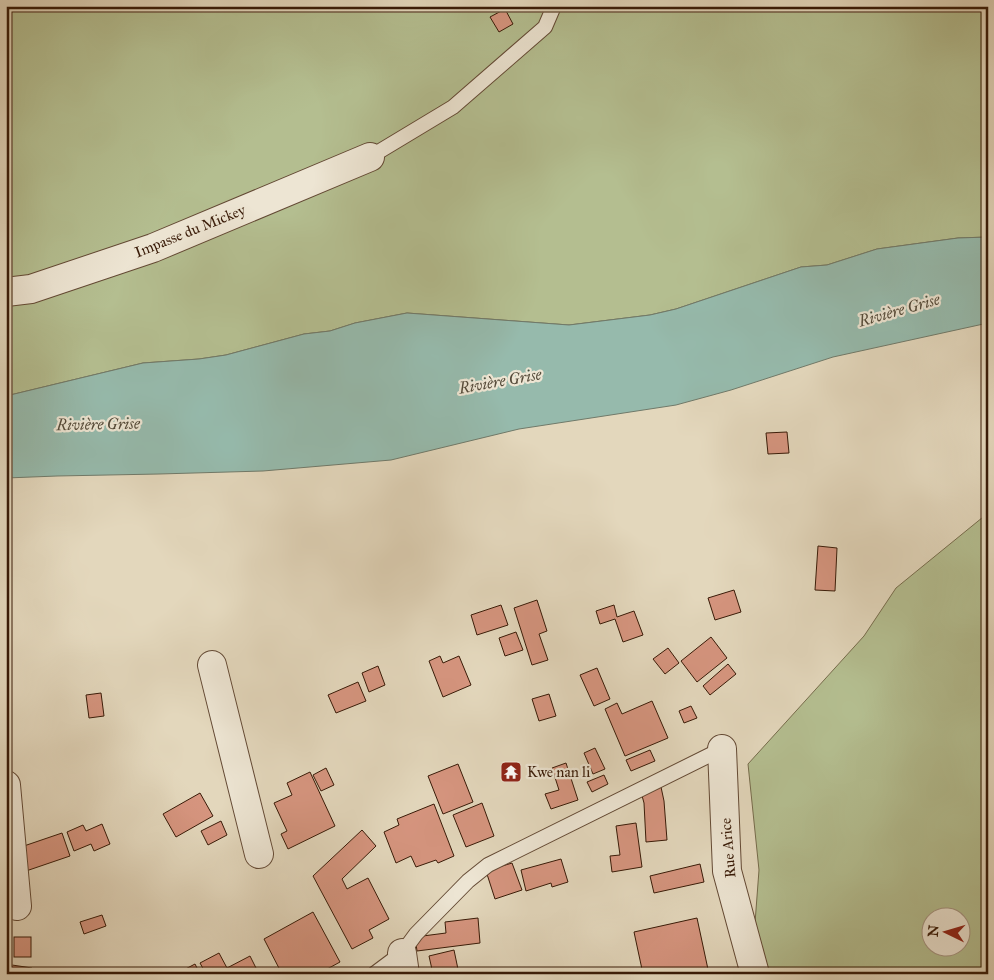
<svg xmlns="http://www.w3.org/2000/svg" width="994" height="980" viewBox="0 0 994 980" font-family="'IM FELL Great Primer',serif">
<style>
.green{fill:#b4be90;stroke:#766c4c;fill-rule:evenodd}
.water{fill:#96baac;stroke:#707a6a}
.building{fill:#d6957f;stroke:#381a07}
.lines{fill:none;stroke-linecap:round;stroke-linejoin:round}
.service-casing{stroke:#634934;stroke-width:16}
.minor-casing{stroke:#634934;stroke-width:30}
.service{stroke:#ede5d3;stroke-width:14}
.minor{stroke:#ede5d3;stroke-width:28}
.labels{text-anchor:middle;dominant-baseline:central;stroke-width:4.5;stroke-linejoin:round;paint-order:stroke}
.street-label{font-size:15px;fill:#381a07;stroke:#ede5d3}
.poi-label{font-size:15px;fill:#381a07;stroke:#ede5d3;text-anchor:start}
.water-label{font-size:16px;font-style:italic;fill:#544a39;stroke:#ede5d3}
</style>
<rect width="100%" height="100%" fill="#e3d7bc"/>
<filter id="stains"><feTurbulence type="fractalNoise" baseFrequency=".004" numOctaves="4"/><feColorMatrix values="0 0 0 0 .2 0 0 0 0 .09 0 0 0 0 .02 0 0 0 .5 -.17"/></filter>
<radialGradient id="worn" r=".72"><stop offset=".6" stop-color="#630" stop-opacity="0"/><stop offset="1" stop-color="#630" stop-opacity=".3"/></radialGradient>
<g class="green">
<path d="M6 6H988V237L958 238 877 249 827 265 801 267 676 309 650 315 569 325 407 313 355 323 330 331 304 334 226 355 199 359 143 363 6 396Z"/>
<path d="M988 513V974H757L755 923 759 870 748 764 864 636 896 588ZM932 918H962V948H932Z"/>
</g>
<path class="water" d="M988 237V323L833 357 731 390 676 405 519 429 391 460 263 471 159 474 57 476 6 478V396L143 363 199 359 226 355 304 334 330 331 355 323 407 313 569 325 650 315 676 309 801 267 827 265 877 249 958 238Z"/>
<g class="building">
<path d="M505 9 513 24 499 32 490 17Z"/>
<path d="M787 432 789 453 768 454 766 433Z"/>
<path d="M818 546 837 548 835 591 815 590Z"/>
<path d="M734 590 741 612 715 620 708 598Z"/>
<path d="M537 600 547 631 539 634 548 660 532 665 514 608Z"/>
<path d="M501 605 508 625 477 635 471 615Z"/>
<path d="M614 605 617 617 634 611 643 635 623 642 615 619 600 624 596 611Z"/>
<path d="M516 632 523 650 505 656 499 638Z"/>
<path d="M711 637 727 658 697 682 681 661Z"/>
<path d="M668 648 679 663 665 674 653 659Z"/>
<path d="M440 656 443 663 459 656 471 685 443 697 429 661Z"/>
<path d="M728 664 736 674 710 695 703 686Z"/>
<path d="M378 666 385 685 369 692 362 673Z"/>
<path d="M597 668 610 699 594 706 580 675Z"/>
<path d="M358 682 366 701 336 713 328 695Z"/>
<path d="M101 693 104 716 89 718 86 695Z"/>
<path d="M549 694 556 716 539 721 532 699Z"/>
<path d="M652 701 668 738 625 756 605 709 617 703 622 714Z"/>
<path d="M691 706 697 718 684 723 679 711Z"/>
<path d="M595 748 605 769 593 774 584 753Z"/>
<path d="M650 750 655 761 631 771 626 760Z"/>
<path d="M566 763 578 800 551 809 545 794 559 790 552 768Z"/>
<path d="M458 764 473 802 443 814 428 776Z"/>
<path d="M326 768 334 785 321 791 313 775Z"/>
<path d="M310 772 335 826 288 849 281 834 287 831 274 803 292 795 287 783Z"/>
<path d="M604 775 608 784 592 792 587 782Z"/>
<path d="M661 787 664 801 667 840 646 842 644 803 641 792Z"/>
<path d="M200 793 213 816 176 837 163 814Z"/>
<path d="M482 803 494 836 466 847 453 815Z"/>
<path d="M434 804 454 856 438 863 436 860 416 867 411 856 396 863 384 832 399 825 397 819Z"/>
<path d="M221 821 227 835 208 845 201 831Z"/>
<path d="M636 823 642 867 612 872 610 856 620 855 616 826Z"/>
<path d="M102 824 110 844 94 851 91 844 74 851 67 832 83 825 86 831Z"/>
<path d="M362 830 376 846 342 879 347 889 368 878 389 919 369 930 373 938 352 949 313 876Z"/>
<path d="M62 833 70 856 26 871 18 848Z"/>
<path d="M561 859 568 882 552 887 551 883 526 891 521 870Z"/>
<path d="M512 863 522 890 495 899 486 871Z"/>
<path d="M700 864 704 882 654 893 650 876Z"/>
<path d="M313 912 340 962 318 974H282L264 939Z"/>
<path d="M102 915 106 926 84 934 80 922Z"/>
<path d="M478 918 480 943 417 951 415 937 446 933 445 922Z"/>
<path d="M697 918 709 974H643L634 932Z"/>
<rect x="14" y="937" width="17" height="20"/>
<path d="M454 950 459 974H433L429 956Z"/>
<path d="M219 953 227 968 250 956 259 974H206L200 963Z"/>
<path d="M195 964 200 974H176Z"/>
<path d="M12 965 32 968 31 974H11Z"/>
</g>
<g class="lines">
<g class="service-casing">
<g id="service">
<path d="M370 157 453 107 545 27 554 6"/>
<path d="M374 974 402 953 416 934 468 881 488 865 722 749"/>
</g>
</g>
<g class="minor-casing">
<g id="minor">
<path d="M6 292 31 289 153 248 370 157"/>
<path d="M212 665 259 854"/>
<path d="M722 749 727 871 755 974"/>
<path d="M6 785 17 906"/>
<path d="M402 953 405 974"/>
</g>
</g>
<use href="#service" class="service"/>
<use href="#minor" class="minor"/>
</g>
<defs>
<g id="temple-square" transform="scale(1.125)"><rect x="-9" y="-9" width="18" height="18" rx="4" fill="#8f2418" stroke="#ede5d3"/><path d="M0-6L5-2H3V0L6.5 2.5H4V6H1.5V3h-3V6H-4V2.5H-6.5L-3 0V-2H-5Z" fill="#fff"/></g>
</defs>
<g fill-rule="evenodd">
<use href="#temple-square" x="511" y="772"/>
</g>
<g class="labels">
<g class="street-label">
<text transform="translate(190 231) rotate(-22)">Impasse du Mickey</text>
<text transform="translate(728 848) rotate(-95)">Rue Arice</text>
</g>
<g class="poi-label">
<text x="527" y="772">Kwe nan li</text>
</g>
<g class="water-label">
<text transform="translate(899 310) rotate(-16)">Rivière Grise</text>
<text transform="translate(500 381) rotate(-10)">Rivière Grise</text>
<text transform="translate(98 424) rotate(-1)">Rivière Grise</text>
</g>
</g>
<rect width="994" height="980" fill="none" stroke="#e3d7bc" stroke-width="25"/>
<rect x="8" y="8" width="979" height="965" fill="none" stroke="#381a07" stroke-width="2.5"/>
<rect x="12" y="12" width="969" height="955" fill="none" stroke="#381a07"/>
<g transform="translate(946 932) rotate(275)"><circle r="24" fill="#ede5d3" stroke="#a59481"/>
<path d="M0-4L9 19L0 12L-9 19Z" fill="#8f2418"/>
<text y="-8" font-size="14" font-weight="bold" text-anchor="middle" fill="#381a07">N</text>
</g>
<rect width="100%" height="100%" filter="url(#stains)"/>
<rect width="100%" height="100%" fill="url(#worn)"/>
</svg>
